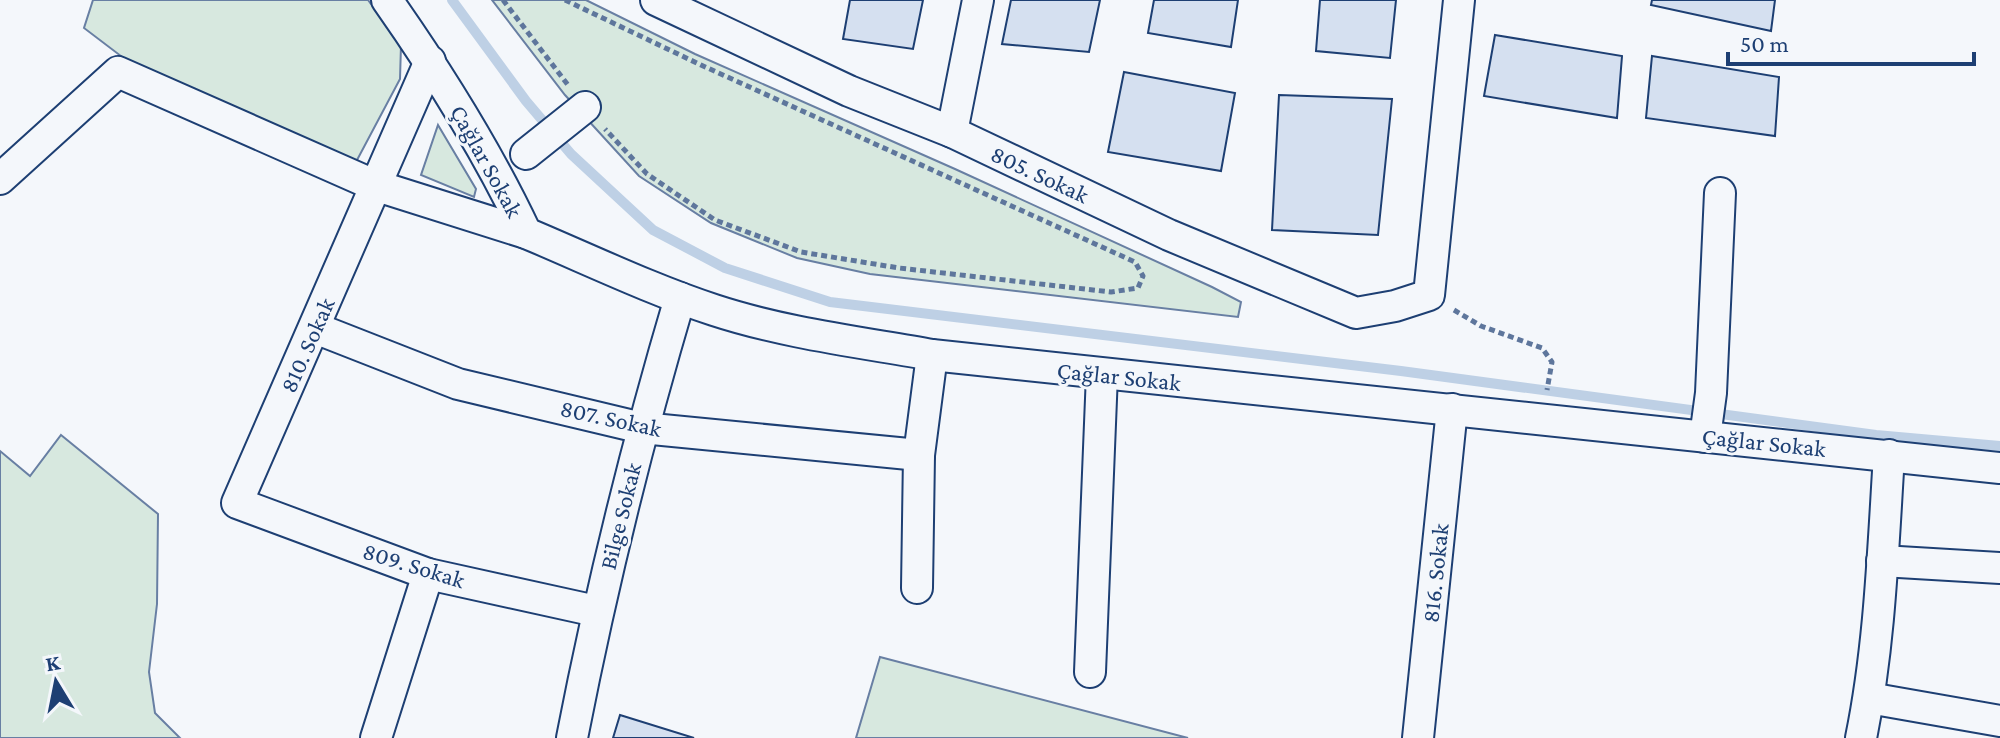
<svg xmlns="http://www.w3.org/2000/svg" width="2000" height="738" viewBox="0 0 2000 738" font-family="'Crimson Pro',serif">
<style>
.green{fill:#d7e8df;stroke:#687fa3;stroke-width:2}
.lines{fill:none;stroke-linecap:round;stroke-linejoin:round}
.stream{stroke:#bed0e5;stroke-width:10}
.building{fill:#d5e0f0;stroke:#1d3f73;stroke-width:2}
.minor-casing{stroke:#1d3f73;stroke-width:34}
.path{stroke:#5e769c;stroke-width:5;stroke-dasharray:6 4;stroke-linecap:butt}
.minor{stroke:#f4f7fb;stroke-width:30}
.labels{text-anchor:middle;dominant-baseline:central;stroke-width:6;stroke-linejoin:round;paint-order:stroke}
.street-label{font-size:24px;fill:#1d3f73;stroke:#f4f7fb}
</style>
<rect width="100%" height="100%" fill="#f4f7fb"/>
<g class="green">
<path d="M93 0H368L401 45 400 79 356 162 134 66 84 28Z"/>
<path d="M492 0H586L695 54 955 169 1212 287 1241 302 1238 317 870 274 797 258 711 223 639 176 565 95Z"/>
<path d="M438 125 476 189 474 197 421 175Z"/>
<path d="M61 435 158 514 157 604 149 672 155 713 180 738H0V451L30 476Z"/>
<path d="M880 657 1188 738H856Z"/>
</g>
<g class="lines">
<path class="stream" d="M452 0 526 101 571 154 653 230 725 268 830 302 1401 371 1876 435 2000 446"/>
</g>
<g class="building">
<path d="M850 0H923L913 49 843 39Z"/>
<path d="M1011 0H1100L1089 52 1002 44Z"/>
<path d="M1154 0H1238L1231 47 1148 33Z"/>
<path d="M1320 0H1396L1390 58 1316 51Z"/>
<path d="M1652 0H1775L1771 31 1651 5Z"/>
<path d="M1495 35 1622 56 1617 118 1484 96Z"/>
<path d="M1652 56 1779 77 1775 136 1646 118Z"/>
<path d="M1124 72 1235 93 1221 171 1108 152Z"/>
<path d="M1279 95 1392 99 1378 235 1272 230Z"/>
<path d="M620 715 694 738H613Z"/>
</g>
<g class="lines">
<g class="minor-casing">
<g id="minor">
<path d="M387 0C439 74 487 150 526 233 588 259 650 289 714 310 784 333 859 342 932 355L2000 468"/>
<path d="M656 0 849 91 952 132 1169 235 1356 313 1395 306 1429 295 1459 0"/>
<path d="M430 61 237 503 428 574 596 611"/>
<path d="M952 132 978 0"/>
<path d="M526 154 585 107"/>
<path d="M0 179 118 72 374 185 526 233"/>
<path d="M315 328 458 384 642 428 919 455"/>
<path d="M1705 437 1711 393 1720 193"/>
<path d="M1882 561 2000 568"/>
<path d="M917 588 919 455 932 355"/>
<path d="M1090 672 1102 374"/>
<path d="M1869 698 2000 721"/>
<path d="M376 738 428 574"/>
<path d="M572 738C601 589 637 443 680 298"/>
<path d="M1418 738 1452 409"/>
<path d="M1861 738C1880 645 1883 549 1889 455"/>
</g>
</g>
<g class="path">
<path d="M503 0 568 85"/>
<path d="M565 0 701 65 1135 262 1143 276 1138 288 1111 292 899 268 801 252 715 220 647 174 605 129"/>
<path d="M1454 310 1481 326 1542 348 1552 362 1547 390"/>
</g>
<use href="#minor" class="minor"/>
</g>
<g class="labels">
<g class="street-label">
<text transform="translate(487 161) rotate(61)">Çağlar Sokak</text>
<text transform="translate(1040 174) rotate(25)">805. Sokak</text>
<text transform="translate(307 345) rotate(-66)">810. Sokak</text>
<text transform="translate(1119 376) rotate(6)">Çağlar Sokak</text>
<text transform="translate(611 418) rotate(12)">807. Sokak</text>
<text transform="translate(1764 442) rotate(6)">Çağlar Sokak</text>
<text transform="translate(620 516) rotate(-76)">Bilge Sokak</text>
<text transform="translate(414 565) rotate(17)">809. Sokak</text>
<text transform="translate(1435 573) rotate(-84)">816. Sokak</text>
</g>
</g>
<g transform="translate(56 682) rotate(350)" stroke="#f4f7fb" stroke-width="6" paint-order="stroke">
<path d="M0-6L14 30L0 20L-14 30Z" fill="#1d3f73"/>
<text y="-12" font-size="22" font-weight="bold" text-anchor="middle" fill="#1d3f73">K</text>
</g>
<path d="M1728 52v12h246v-12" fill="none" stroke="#1d3f73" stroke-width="4"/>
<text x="1740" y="52" font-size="24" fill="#1d3f73" stroke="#f4f7fb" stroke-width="6" paint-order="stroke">50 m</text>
</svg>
